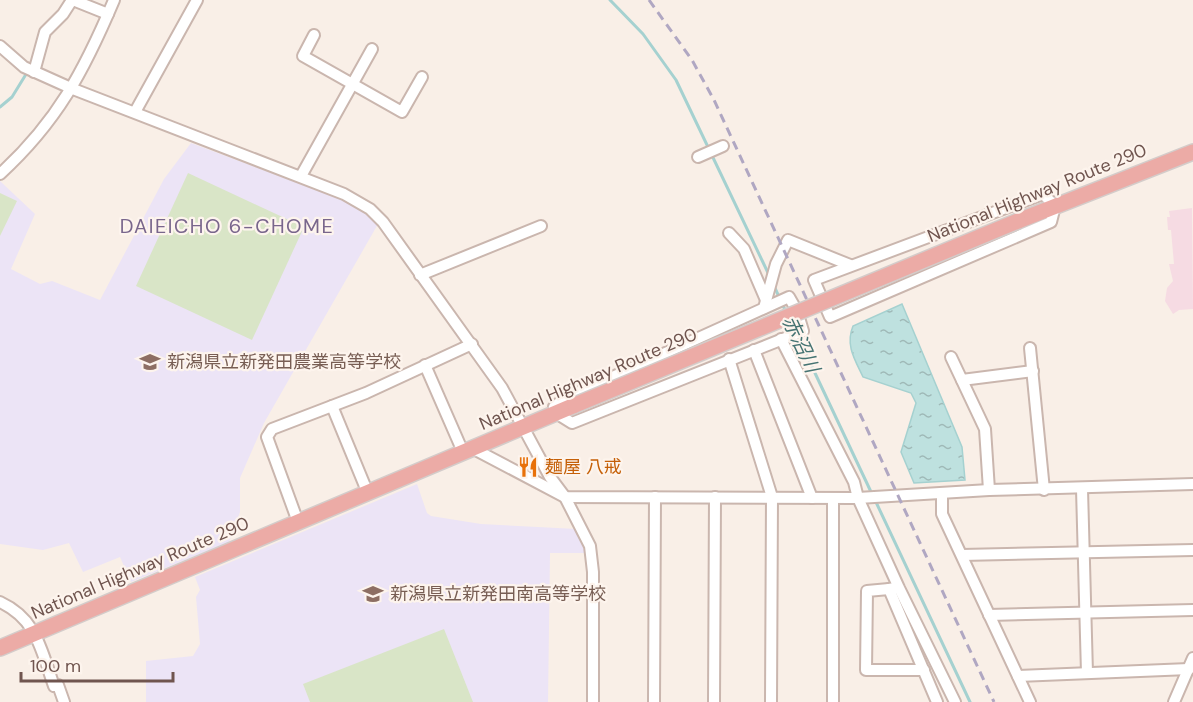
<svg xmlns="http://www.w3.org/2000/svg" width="1193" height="702" viewBox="0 0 1193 702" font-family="'DM Sans','Noto Sans JP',sans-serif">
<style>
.education{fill:#ece4f6}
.medical{fill:#f6dbe3}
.grass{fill:#d9e5c7}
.water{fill:url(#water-ripples);stroke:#a5d1d0;stroke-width:1.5}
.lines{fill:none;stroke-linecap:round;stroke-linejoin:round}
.stream{stroke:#a5d1d0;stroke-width:3}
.minor-casing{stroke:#cab6ae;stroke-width:14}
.highway-casing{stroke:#d4ccca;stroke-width:18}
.minor{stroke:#fff;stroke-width:10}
.highway{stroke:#ecaba6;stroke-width:15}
.rail{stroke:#b0a7c2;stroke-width:3;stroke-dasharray:9 6;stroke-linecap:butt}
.highway-bridge-casing{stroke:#d4ccca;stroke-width:18;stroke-linecap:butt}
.highway-bridge{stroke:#ecaba6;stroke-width:15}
.labels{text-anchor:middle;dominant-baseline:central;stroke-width:4.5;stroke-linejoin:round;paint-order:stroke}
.street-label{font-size:18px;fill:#70554f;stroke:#fdf4ed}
.education-label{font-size:18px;fill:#785e54;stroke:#fdf4ed;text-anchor:start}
.food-label{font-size:18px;fill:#c56008;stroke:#fdf4ed;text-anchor:start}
.neighbourhood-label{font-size:20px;letter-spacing:1.5px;fill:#79668c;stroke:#fdf4ed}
.water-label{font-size:20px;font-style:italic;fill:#457372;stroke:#fdf4ed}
</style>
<defs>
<pattern id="water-ripples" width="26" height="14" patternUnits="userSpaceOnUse" patternTransform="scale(1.5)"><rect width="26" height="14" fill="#bee1df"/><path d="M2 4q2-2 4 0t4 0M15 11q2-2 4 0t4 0" fill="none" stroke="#9fb9b7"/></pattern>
</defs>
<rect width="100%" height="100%" fill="#f9efe7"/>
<g class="education">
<path d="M191 143 357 205 378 224 264 423 240 478V512L229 542 131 582 120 557 83 572 69 543 43 550 0 544V181L35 214 11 269 40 284 52 281 100 300 164 179Z"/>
<path d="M417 484 427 513 431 516 481 524 577 529 585 553H550L548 702H146V661L193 656 200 644 196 597 200 590 195 577Z"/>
</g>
<path class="medical" d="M1192 208 1193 309 1179 310 1173 314 1165 301 1167 288 1173 281 1169 264H1174L1171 230H1168L1167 217H1170L1169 211Z"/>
<g class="grass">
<path d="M188 173 304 227 252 340 136 286Z"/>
<path d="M0 193 17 201 0 236Z"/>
<path d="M444 629 473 702H310L303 684Z"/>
</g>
<path class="water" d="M902 304 962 447 965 480 914 483 901 452 916 403 911 393 863 377C855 360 845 345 853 326Z"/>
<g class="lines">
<g class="stream">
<path d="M610 0 643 34 676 80 770 277"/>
<path d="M0 107 12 97 28 71"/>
<path d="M774 286 786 312"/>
<path d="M798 337 872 494"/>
<path d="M875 500 970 702"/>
</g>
<g class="minor-casing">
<g id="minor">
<path d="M73 0 108 14"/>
<path d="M314 35 303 56 402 112 422 77"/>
<path d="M0 46 24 67 73 89 344 194 370 209 383 222 502 388 550 477 565 497 590 546 593 572V702"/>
<path d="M34 72 45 32 63 14 72 0"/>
<path d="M135 112 197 0"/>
<path d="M698 157 723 146"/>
<path d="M0 174C57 122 84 71 114 0"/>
<path d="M301 176 372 49"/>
<path d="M1043 194 1055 206 1051 222 830 317 814 280Z"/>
<path d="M729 233 744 249 766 300"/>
<path d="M420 275 541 226"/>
<path d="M789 297 797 311 803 331 572 423 556 413 554 407 564 399Z"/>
<path d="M764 308 776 264 788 240 850 265"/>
<path d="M781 339 854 482 858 498 899 588 955 702"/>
<path d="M1030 348 1044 490"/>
<path d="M754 350 812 498"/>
<path d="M951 357 985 429 989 490"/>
<path d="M729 359 772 497 771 702"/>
<path d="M425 365 463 452"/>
<path d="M962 380 1033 371"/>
<path d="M332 406 367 491"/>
<path d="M472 448 565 497 858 498 989 490 1193 484"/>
<path d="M1082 489 1087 673"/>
<path d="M942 495V514L1030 702"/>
<path d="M298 522 267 437 272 429 366 393 472 344"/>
<path d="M962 555 1193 550"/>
<path d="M895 588 889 589 937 702"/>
<path d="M889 589 867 591 866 670H924"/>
<path d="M0 602C37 619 41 650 54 686L58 685 64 702"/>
<path d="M989 615 1193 610"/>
<path d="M1018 676 1189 669"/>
<path d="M654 702 655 497"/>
<path d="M714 702 715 497"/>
<path d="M833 702V498"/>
<path d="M1174 702 1193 658"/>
</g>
</g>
<g class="highway-casing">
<g id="highway">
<path d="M1018 221 1193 152"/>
<path d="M0 648 575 405"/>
</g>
</g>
<use href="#minor" class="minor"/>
<use href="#highway" class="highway"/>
<path class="rail" d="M649 0 692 60 714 100 994 702"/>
<g class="highway-bridge-casing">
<path id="highway-bridge" d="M575 405 1018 221"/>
</g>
<use href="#highway-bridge" class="highway-bridge"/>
</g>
<defs>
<g id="school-bare" transform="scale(1.62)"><path d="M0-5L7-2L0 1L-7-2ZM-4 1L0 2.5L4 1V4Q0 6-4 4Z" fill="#8d6e63" stroke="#fdf4ed" stroke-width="2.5" paint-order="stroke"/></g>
<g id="restaurant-bare" transform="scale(1.62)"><path d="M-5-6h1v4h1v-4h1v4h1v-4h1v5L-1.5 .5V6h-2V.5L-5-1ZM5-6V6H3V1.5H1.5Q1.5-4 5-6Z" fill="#e8710a" stroke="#fdf4ed" stroke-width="2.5" paint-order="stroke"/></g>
</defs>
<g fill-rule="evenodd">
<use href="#school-bare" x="150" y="362"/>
<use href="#restaurant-bare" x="528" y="467"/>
<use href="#school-bare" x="373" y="594"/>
</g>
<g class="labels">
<g class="street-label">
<text transform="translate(1037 193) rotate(-22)">National Highway Route 290</text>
<text transform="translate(588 379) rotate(-23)">National Highway Route 290</text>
<text transform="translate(140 568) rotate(-23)">National Highway Route 290</text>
</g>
<g class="education-label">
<text x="167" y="362">新潟県立新発田農業高等学校</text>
<text x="390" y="594">新潟県立新発田南高等学校</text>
</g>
<g class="food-label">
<text x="545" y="467">麺屋 八戒</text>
</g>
<g class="neighbourhood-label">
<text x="227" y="226">DAIEICHO 6-CHOME</text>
</g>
<g class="water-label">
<text transform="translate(801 344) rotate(65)">赤沼川</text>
</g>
</g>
<path d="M21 672v9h152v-9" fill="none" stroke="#70554f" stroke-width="3"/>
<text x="30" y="672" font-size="18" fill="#70554f" stroke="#fdf4ed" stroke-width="4.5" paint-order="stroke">100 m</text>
</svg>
